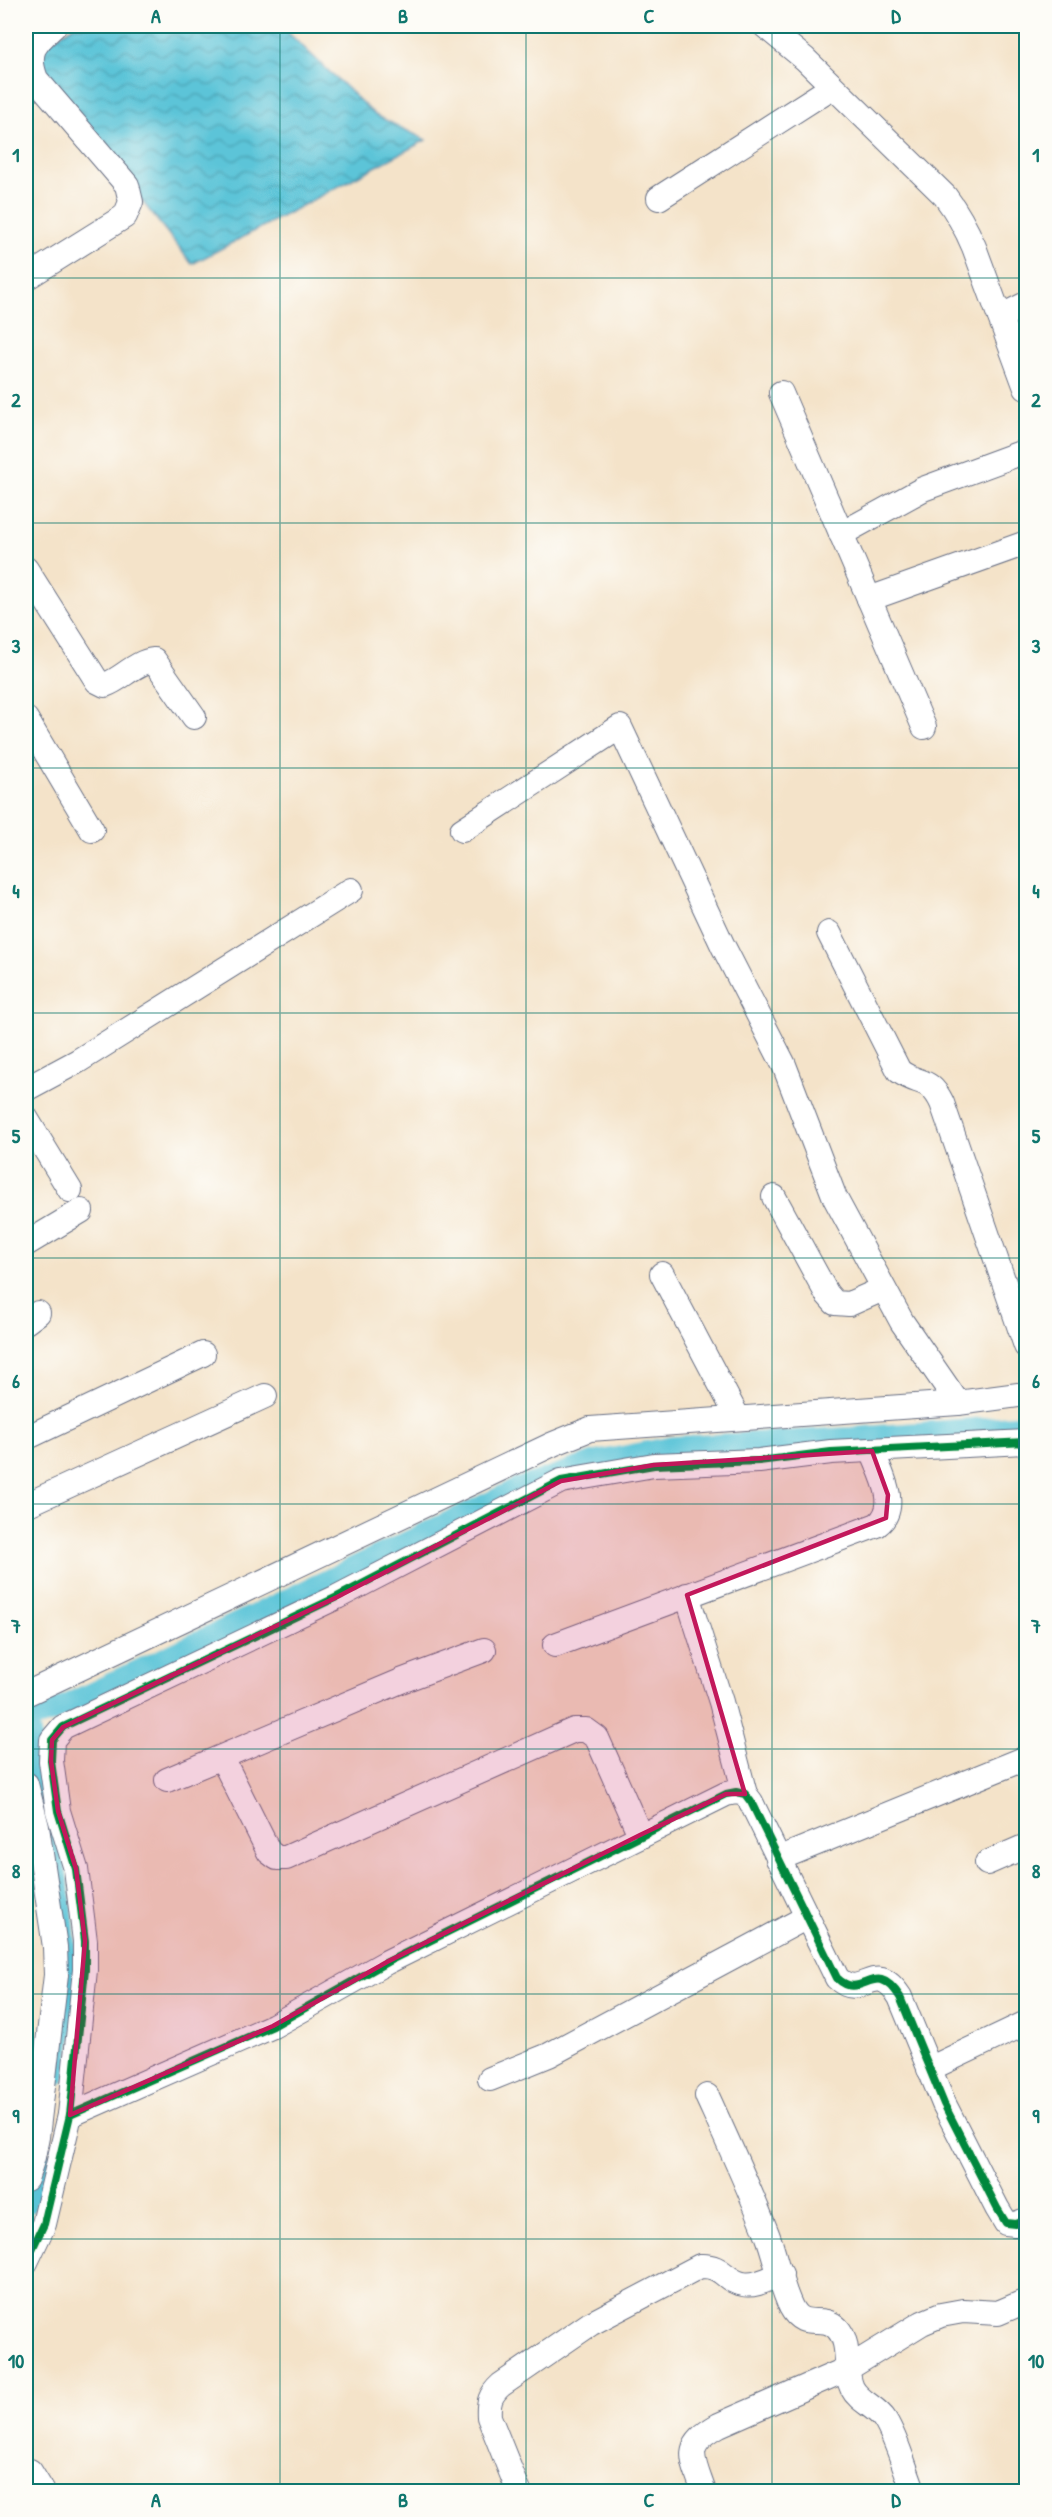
<svg xmlns="http://www.w3.org/2000/svg" width="1052" height="2517" viewBox="0 0 1052 2517" font-family="'Patrick Hand',sans-serif">
<style>
.water{fill:url(#water-waves);stroke:#3c7a9b;stroke-width:1.5}
.lines{fill:none;stroke-linecap:round;stroke-linejoin:round}
.canal{stroke:#5cc4d8;stroke-width:22}
.street-casing{stroke:#676e83;stroke-width:26}
.street{stroke:#fff;stroke-width:24}
.cycleway-casing{stroke:#fdfcf7;stroke-width:11}
.cycleway{stroke:#00873e;stroke-width:8}
.marked{fill:#c2185b;fill-opacity:0.2;stroke:#c2185b;stroke-width:4.5;stroke-linejoin:round}
.grid{fill:none;stroke:#0f766e;stroke-width:1.5;stroke-opacity:0.55}
.neatline{fill:none;stroke:#0f766e;stroke-width:2}
.grid-label{font-size:20px;text-anchor:middle;font-weight:bold;fill:#0f766e}
</style>
<defs>
<pattern id="water-waves" width="16" height="10" patternUnits="userSpaceOnUse" patternTransform="scale(1.5)"><rect width="16" height="10" fill="#5cc4d8"/><path d="M0 5q4-4 8 0t8 0" fill="none" stroke="#4ba0b2"/></pattern>
</defs>
<rect width="100%" height="100%" fill="#fdfcf7"/>
<filter id="ink" filterUnits="userSpaceOnUse"><feTurbulence type="fractalNoise" baseFrequency=".0167" numOctaves="2"/><feDisplacementMap in="SourceGraphic" scale="12" xChannelSelector="R" yChannelSelector="G"/><feConvolveMatrix kernelMatrix="1 2 1 2 8 2 1 2 1" color-interpolation-filters="sRGB"/></filter>
<filter id="wash" filterUnits="userSpaceOnUse"><feTurbulence type="fractalNoise" baseFrequency=".008" numOctaves="4" result="noise"/><feDisplacementMap in="SourceGraphic" scale="24" xChannelSelector="R" yChannelSelector="G"/><feGaussianBlur stdDeviation="1.35" result="paint"/><feColorMatrix in="noise" values="0 0 0 0 0 0 0 0 0 0 0 0 0 0 0 0 0 1.4 0 .05"/><feComposite in="paint" operator="in"/></filter>
<g filter="url(#wash)">
<rect width="100%" height="100%" fill="#f4e3c9"/>
<path class="water" d="M74 26H281L375 115 426 140 192 264 27 56Z"/>
<g class="lines">
<g class="canal">
<path d="M26 1715 45 1806 62 1910 68 1968 66 2008 55 2075"/>
<path d="M27 1720 50 1713 520 1488 596 1462 673 1447 851 1438 1026 1425"/>
<path d="M26 2203 40 2160"/>
</g>
</g>
</g>
<g filter="url(#ink)">
<g class="lines">
<g class="street-casing">
<g id="street">
<path d="M765 26 805 59 945 196C957 212 966 228 974 247L1026 388"/>
<path d="M659 198 832 87"/>
<path d="M26 278 125 216 131 202 127 185 36 79C26 52 34 44 54 26"/>
<path d="M1000 317 1026 304"/>
<path d="M781 393 924 727"/>
<path d="M841 534 923 489 1026 451"/>
<path d="M26 569 97 681 105 685C122 679 135 662 154 660L194 717"/>
<path d="M869 599 1026 543"/>
<path d="M26 719 92 830"/>
<path d="M462 830 620 727 723 946 784 1065 835 1198 902 1322 958 1403"/>
<path d="M829 933 899 1071C919 1086 929 1076 942 1103L1026 1346"/>
<path d="M26 1089 78 1061 351 890"/>
<path d="M26 1118 70 1190"/>
<path d="M774 1197 827 1294 835 1303 849 1304 883 1289"/>
<path d="M26 1244 81 1211"/>
<path d="M662 1274 738 1418"/>
<path d="M26 1322 38 1313"/>
<path d="M26 1438 203 1354"/>
<path d="M26 1505 265 1396"/>
<path d="M687 1595 721 1702 745 1794"/>
<path d="M555 1645 877 1525C901 1507 881 1474 872 1451"/>
<path d="M26 1694 553 1444 590 1429 958 1403 1026 1394"/>
<path d="M222 1758 269 1852 277 1858H286L558 1737 574 1730H586L597 1738 640 1835"/>
<path d="M167 1780 401 1681 484 1650"/>
<path d="M26 1784 37 1827 55 1947 56 1975 37 2137 33 2157 26 2179"/>
<path d="M778 1859 1026 1758"/>
<path d="M987 1863 1026 1846"/>
<path d="M929 2069 1026 2023"/>
<path d="M490 2079 549 2055 807 1917"/>
<path d="M707 2096C728 2142 749 2187 767 2234 776 2257 780 2285 791 2307 804 2332 821 2312 837 2328 852 2343 843 2370 852 2388 859 2402 877 2407 885 2420 897 2439 905 2470 914 2492"/>
<path d="M70 2115 273 2026 387 1962 726 1794 736 1792 745 1794 751 1802 837 1978C863 2003 874 1956 900 1997L944 2104 997 2208 1006 2223 1015 2224 1026 2220"/>
<path d="M26 2262 44 2224 70 2115 85 1970V1941L76 1869 58 1811 51 1761 52 1740 63 1727 337 1597 561 1481 654 1465 759 1461 831 1452 1026 1442"/>
<path d="M26 2472 30 2471 43 2492"/>
<path d="M519 2492 489 2417C488 2402 490 2395 501 2385L590 2324 700 2266C724 2265 724 2281 743 2284 755 2287 770 2278 781 2274"/>
<path d="M704 2492C692 2457 682 2446 719 2425L847 2369 922 2323 941 2315 963 2311 998 2313 1026 2301"/>
</g>
</g>
<use href="#street" class="street"/>
<g class="cycleway-casing">
<g id="cycleway">
<path d="M70 2115 273 2026 387 1962 726 1794 736 1792 745 1794 751 1802 837 1978C863 2003 874 1956 900 1997L944 2104 997 2208 1006 2223 1015 2224 1026 2220"/>
<path d="M26 2262 44 2224 70 2115 85 1970V1941L76 1869 58 1811 51 1761 52 1740 63 1727 337 1597 561 1481 654 1465 759 1461 831 1452 1026 1442"/>
</g>
</g>
<use href="#cycleway" class="cycleway"/>
</g>
</g>
<path class="marked" d="M872 1451 888 1495 886 1518 687 1595 745 1794H726L640 1835 387 1962 273 2026 70 2115 85 1941 76 1869 58 1811 51 1761 52 1740 63 1727 337 1597 561 1481 654 1465Z"/>
<path class="grid" d="M280 26V2492M526 26V2492M772 26V2492M26 278H1026M26 523H1026M26 768H1026M26 1013H1026M26 1258H1026M26 1504H1026M26 1749H1026M26 1994H1026M26 2239H1026"/>
<rect width="1052" height="2517" fill="none" stroke="#fdfcf7" stroke-width="66"/>
<rect x="33" y="33" width="986" height="2451" class="neatline"/>
<g class="grid-label">
<text x="156" y="23">A</text>
<text x="403" y="23">B</text>
<text x="649" y="23">C</text>
<text x="896" y="23">D</text>
<text x="16" y="162">1</text>
<text x="1036" y="162">1</text>
<text x="16" y="407">2</text>
<text x="1036" y="407">2</text>
<text x="16" y="653">3</text>
<text x="1036" y="653">3</text>
<text x="16" y="898">4</text>
<text x="1036" y="898">4</text>
<text x="16" y="1143">5</text>
<text x="1036" y="1143">5</text>
<text x="16" y="1388">6</text>
<text x="1036" y="1388">6</text>
<text x="16" y="1633">7</text>
<text x="1036" y="1633">7</text>
<text x="16" y="1878">8</text>
<text x="1036" y="1878">8</text>
<text x="16" y="2123">9</text>
<text x="1036" y="2123">9</text>
<text x="16" y="2368">10</text>
<text x="1036" y="2368">10</text>
<text x="156" y="2507">A</text>
<text x="403" y="2507">B</text>
<text x="649" y="2507">C</text>
<text x="896" y="2507">D</text>
</g>
</svg>
